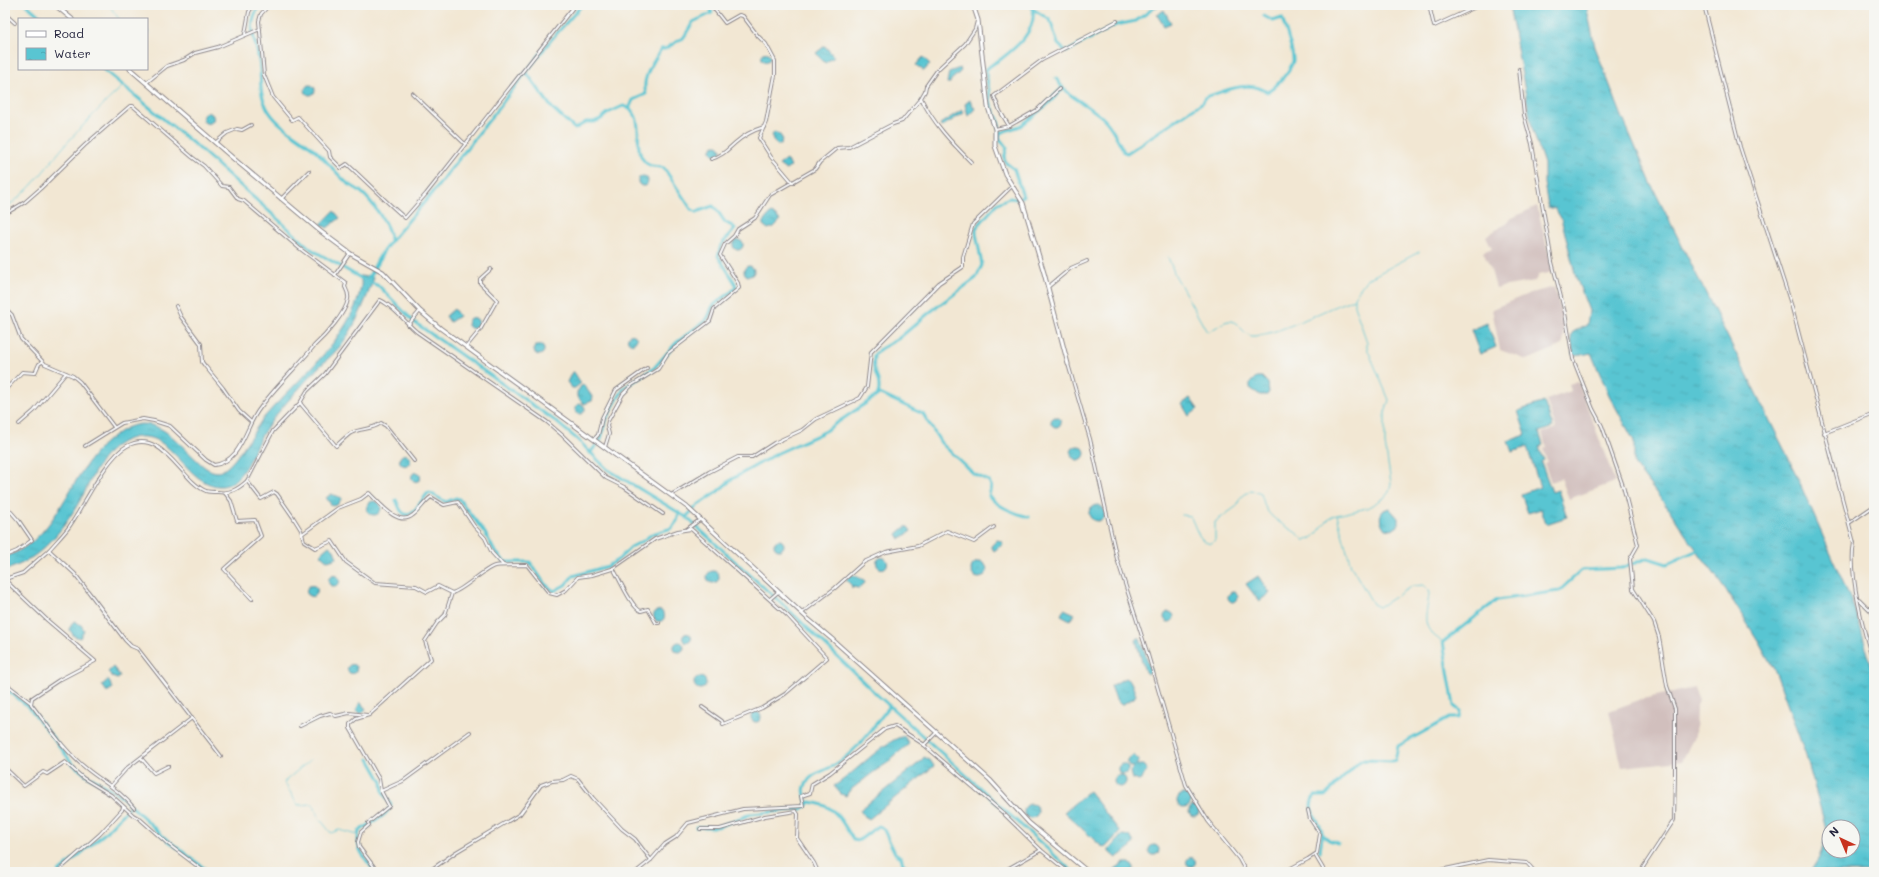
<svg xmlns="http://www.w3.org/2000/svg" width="1879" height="877" viewBox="0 0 1879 877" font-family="Mali,sans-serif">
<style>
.industrial{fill:#d1bfbd}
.water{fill:url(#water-ripples);stroke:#3e7486;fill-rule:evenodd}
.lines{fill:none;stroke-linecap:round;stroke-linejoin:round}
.stream{stroke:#59c5d2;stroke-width:1}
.canal{stroke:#59c5d2;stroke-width:3}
.river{stroke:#59c5d2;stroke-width:4.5}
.minor-casing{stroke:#8a8487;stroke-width:4}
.tertiary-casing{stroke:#8a8487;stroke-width:5}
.minor{stroke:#fff;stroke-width:2}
.tertiary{stroke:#fff;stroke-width:3}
</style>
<defs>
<pattern id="water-ripples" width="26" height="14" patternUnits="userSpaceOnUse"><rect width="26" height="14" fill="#59c5d2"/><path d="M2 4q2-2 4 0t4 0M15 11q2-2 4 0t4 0" fill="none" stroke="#4da9b5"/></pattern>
</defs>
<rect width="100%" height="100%" fill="#f6f6f2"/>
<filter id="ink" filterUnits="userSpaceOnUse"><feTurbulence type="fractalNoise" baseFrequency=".025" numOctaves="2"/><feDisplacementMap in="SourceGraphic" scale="8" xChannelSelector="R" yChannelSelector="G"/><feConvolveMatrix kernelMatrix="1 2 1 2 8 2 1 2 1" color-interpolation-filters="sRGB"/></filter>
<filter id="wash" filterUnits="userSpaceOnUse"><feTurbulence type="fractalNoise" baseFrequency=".012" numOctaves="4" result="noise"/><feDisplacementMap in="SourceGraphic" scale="16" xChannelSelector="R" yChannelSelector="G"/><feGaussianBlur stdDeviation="0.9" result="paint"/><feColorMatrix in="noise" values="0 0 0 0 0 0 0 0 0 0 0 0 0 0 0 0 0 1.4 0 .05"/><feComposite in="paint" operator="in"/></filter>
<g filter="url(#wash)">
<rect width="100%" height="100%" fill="#f2e7d3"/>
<g class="industrial">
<path d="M1537 206 1553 272 1538 275 1535 281 1496 288 1490 267 1483 252 1492 248 1486 236 1509 222 1510 219Z"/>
<path d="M1554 287 1564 320 1563 345 1527 360 1500 350 1492 309 1528 294Z"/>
<path d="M1578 381 1615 482 1569 499 1561 478 1551 482 1544 463 1547 462 1543 448 1546 447 1542 433 1556 428 1546 400 1571 391 1569 384Z"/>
<path d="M1694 688 1699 701 1696 708 1695 735 1682 761 1622 767 1609 711 1642 699Z"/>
</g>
<g class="water">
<path d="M1509 5H1586L1595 47 1621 114 1654 190 1790 461 1847 591 1856 613 1874 675V872H1810L1819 858 1827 832 1806 756 1776 673 1759 642 1724 587 1685 534 1670 511 1634 464V441L1609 395 1591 353 1576 356 1573 354 1571 335 1573 332 1587 325 1589 311 1576 277 1561 218 1555 209 1548 207 1544 183V164L1532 128ZM1829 827H1853V851H1829Z"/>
<path d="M1164 10 1171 23 1164 26 1157 15Z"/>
<path d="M825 46 834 57 825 63 816 53Z"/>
<circle cx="766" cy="57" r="4.5"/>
<path d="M923 57 930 64 924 71 916 65Z"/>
<path d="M960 68 961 71 951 80 950 83H947L949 72Z"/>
<circle cx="310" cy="90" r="5"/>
<path d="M970 100 975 109 968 116 965 104Z"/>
<path d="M962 110 964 113 941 127 940 124Z"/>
<circle cx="208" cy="118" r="5.5"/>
<path d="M774 132 780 135 782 138 781 144 777 145 773 141 772 136Z"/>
<circle cx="716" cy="150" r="5"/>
<path d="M786 160 791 166 786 170 779 165Z"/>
<circle cx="643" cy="181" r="5"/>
<path d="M334 211 340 218 327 228 321 224Z"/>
<path d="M772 213 779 219 780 221 774 227 768 229 763 225C765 220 767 216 772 213Z"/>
<circle cx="738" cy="245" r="5"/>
<circle cx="749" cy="271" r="5"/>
<path d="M360 276 374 278C366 299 357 323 344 341 337 352 326 360 317 369 298 390 278 410 263 433 253 449 242 488 219 486 182 484 170 418 122 442 101 453 92 478 82 497 64 529 41 560 5 570V557C65 537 69 461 121 431 156 410 175 441 199 462 204 467 209 471 217 472 233 472 255 426 267 414 300 377 341 346 358 299 360 290 363 284 360 276Z"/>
<path d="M454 309 459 316 450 322 446 316Z"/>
<circle cx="473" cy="323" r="5.5"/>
<path d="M1487 323 1496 347 1480 354 1471 330Z"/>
<circle cx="632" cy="339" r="4.5"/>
<circle cx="539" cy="350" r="5"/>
<path d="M572 372H574L581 383 575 388H572L567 382Z"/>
<path d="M1256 377H1262L1268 383 1269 392 1267 395H1260L1250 388V383Z"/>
<path d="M584 385 593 398 592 401 584 404 577 397V392L581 386Z"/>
<path d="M1190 398 1198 409 1189 416 1182 404Z"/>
<path d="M1544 402 1553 427 1539 432 1543 445 1539 447 1544 460 1541 462 1552 492 1558 490 1567 517 1546 524 1541 509 1528 513 1521 494 1540 487 1527 447 1512 452 1508 441 1526 435 1518 411Z"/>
<circle cx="580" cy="409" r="5"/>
<circle cx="1056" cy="422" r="5"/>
<circle cx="1078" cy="453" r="7"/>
<circle cx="405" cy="460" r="5.5"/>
<circle cx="416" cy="477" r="4.5"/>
<path d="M331 494 342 498 337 505 332 506 326 498Z"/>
<circle cx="374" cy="508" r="7"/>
<circle cx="1097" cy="513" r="8"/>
<path d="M1389 508 1398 518V526L1392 530 1385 529C1380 522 1378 516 1384 510Z"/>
<path d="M905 527H908L911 531 900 539 897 534Z"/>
<circle cx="779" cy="545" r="5"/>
<path d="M997 540 1002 541 1003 544 994 551 991 546Z"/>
<path d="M329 546 334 550 337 558 328 561 321 555V553Z"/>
<circle cx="882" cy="563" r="5.5"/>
<circle cx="979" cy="570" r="8"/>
<circle cx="713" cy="577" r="6"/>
<path d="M851 574 864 580 865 583 859 588 851 587 852 586 846 580Z"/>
<circle cx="334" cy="581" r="5.5"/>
<path d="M1258 576 1270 593 1259 601 1246 584Z"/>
<circle cx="312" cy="591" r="5.5"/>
<circle cx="1233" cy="597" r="5"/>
<path d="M1064 609 1075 614 1070 620 1061 615Z"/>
<circle cx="659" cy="616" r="5.5"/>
<circle cx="1169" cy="617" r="5"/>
<path d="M74 621 81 625 84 630 80 638 74 636 69 629Z"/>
<circle cx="687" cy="638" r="4.5"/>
<path d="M1138 638H1140L1151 671 1148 674 1145 672 1136 640Z"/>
<circle cx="679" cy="647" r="5"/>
<circle cx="352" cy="669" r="4.5"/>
<path d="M113 667 120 676 118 679 114 678 108 672Z"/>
<circle cx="700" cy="683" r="6"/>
<path d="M1125 678 1131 682 1136 695 1134 698 1121 705 1117 701 1111 686Z"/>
<path d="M108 680 113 688 107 692 102 685Z"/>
<path d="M360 702 366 709 361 714 356 711Z"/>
<circle cx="756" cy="717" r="5"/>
<path d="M904 736 909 744 893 757 889 762 875 771 849 791 846 796 841 794 834 786C854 774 883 741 904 736Z"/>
<path d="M1133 755 1139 760 1136 765H1143L1147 770 1142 779 1139 781 1132 779 1130 772 1134 767H1130L1126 761Z"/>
<path d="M924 757 930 760 934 766 869 819 863 815 860 810 920 762Z"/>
<circle cx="1123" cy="769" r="5"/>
<circle cx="1120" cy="781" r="6"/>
<path d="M1089 791 1120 832 1106 847 1101 846 1064 812Z"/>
<circle cx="1184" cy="801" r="7"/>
<circle cx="1031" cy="811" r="7"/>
<circle cx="1194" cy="811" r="5"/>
<path d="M1122 835 1130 836 1134 843 1130 848 1116 858 1109 852V850Z"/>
<circle cx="1154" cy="850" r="5"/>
<circle cx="1191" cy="862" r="4.5"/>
<path d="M1124 863H1130L1134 868 1133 871 1110 872Z"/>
</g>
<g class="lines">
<g class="stream">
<path d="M109 5 119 19"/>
<path d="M147 30 150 33"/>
<path d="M5 208C31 191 46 167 66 144 84 124 103 104 124 85"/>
<path d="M1168 257 1175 275 1207 332C1215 330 1223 320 1231 321 1241 323 1244 338 1256 336 1290 330 1321 310 1354 299"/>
<path d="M1181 515 1190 516C1196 526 1197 540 1210 544L1215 540V522L1237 506 1240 498 1251 490 1261 494C1263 499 1264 505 1266 509 1275 524 1294 528 1304 540 1319 541 1322 518 1337 515L1351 566 1373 604 1379 607 1412 586 1424 585 1429 590C1429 614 1416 626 1443 642"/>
<path d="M1337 515 1367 508 1384 498 1389 492 1391 483 1385 444V412L1389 400 1367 348V342L1354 305V297L1366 280 1419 252"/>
<path d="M310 760 284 782 298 805 313 804 319 818 331 833 339 830 358 835"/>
</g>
<g class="canal">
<path d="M27 5 43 19"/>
<path d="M260 5C245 28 256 38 259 61 262 77 258 93 267 108 277 127 299 136 315 150 326 160 336 173 347 183 351 186 356 188 360 191 371 200 392 228 390 242L382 253"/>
<path d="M1033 9 1050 20 1058 44 1066 52 1116 25 1136 21 1158 5"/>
<path d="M103 69 201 150 311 249 364 280"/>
<path d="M526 72 552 108 575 129 586 122H594L601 119 608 113 623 106C651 113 627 153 649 165 652 167 659 166 664 168L691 209 696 212 713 206C720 212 720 216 725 222 728 225 733 225 735 229L721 245 718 256 735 283 736 287C729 295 720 299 713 306 710 310 710 316 706 320L676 343 654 368 624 388 607 417 601 439 590 453"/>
<path d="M1056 78C1066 97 1088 104 1103 118 1112 126 1119 142 1124 152L1127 153 1203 102 1206 97C1224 91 1249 79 1267 92 1275 89 1291 70 1293 61 1294 52 1285 28 1282 18L1273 21 1264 16"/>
<path d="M629 109 633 100 646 94C641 77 653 64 661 49H665L684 37 693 22 712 13 709 5"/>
<path d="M1000 132 998 119 991 105 986 70C990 65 996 62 1001 59 1018 46 1036 31 1033 9L1029 5"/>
<path d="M390 242 434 191 551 40 582 5"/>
<path d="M369 282 379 286 414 322 554 420 578 440 607 469 686 517 791 612 873 691 1073 872"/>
<path d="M878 393 923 414 941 443 974 474 989 481 991 486 989 496C998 507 1016 514 1029 517"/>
<path d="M396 500C399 506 400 513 407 515L415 510 427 494 430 493 446 502 456 498 459 499 485 533 494 550 505 562H530L545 584 554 591 565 585 573 576 608 566 619 559 631 547 643 541 652 534 672 528 677 521 679 514"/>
<path d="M686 517 698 505 717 492 732 479 778 453 822 433 878 395C881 385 877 377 874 369 873 365 874 359 874 355L880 349 898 339 930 312 976 278 982 265 976 233V228L998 203 1009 198 1017 199 1023 196 1014 169 1006 163 1004 158 1007 148 999 138 1000 134C1006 129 1013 129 1020 126 1029 120 1037 113 1045 106"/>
<path d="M5 688 29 707 73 764 85 774 120 795 165 838 209 872"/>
<path d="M369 759 382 782 383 792 391 805C387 817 369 824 359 831 355 851 365 857 375 872"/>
<path d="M807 804C806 796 802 791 806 784 811 774 821 772 831 767 858 752 871 729 890 706"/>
<path d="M696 827H717L751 814 802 809 810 802C836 805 840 819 853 839L857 841C866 837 870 830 879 826L883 828 895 853 901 857 903 864 909 867 915 872"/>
<path d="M1322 834 1329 840 1338 843"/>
<path d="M1320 851C1320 845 1323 838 1322 832 1320 820 1304 809 1315 796H1325L1361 760 1395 761 1398 746 1449 718H1459L1460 711 1454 706 1443 642 1497 600 1559 591 1582 570 1622 568 1648 558 1667 564 1700 549"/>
<path d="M59 872 105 833 129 807"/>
</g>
<g class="river">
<path d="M1045 106 1063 88"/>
<path d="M367 282 382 253"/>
</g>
</g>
</g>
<g filter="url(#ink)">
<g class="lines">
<g class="minor-casing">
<g id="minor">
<path d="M269 5 261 14 259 21 264 75 273 97 292 120 298 117 329 151 330 157 341 168 347 164C367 182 385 201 405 218L426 194 575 5"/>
<path d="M711 5 725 23 739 15 743 16 758 36 766 44 775 61V75L766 122 759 138 771 157 793 183"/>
<path d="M1429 5 1434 26 1480 5"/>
<path d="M1704 5 1740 147 1791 304 1854 543C1848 571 1864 635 1874 662"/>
<path d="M5 14 15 23"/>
<path d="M245 34 249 12 253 5"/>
<path d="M1519 69 1524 115 1532 144 1552 262 1565 313 1573 359 1593 409 1602 426 1623 486 1638 545 1630 559 1633 589 1654 622 1659 637 1667 686 1675 709V774L1674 820 1640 872"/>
<path d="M146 83 167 66 184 60 195 53 218 47 260 29"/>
<path d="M412 93 465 144"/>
<path d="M921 98C933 123 951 142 971 162"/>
<path d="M1009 126 1000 111 994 96 1042 60 1117 21"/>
<path d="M995 129 1009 126 1037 110 1059 89"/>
<path d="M215 143 227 133 237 129 242 130 251 125"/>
<path d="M711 159C722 156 727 150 735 143 743 136 754 130 764 127"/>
<path d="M281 199 309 171"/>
<path d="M5 214 25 202 41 188 85 145 130 106H133L192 157 204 166 222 186 229 187 238 199 244 201 299 248 346 283 345 287C347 291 349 294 348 299 346 313 325 336 314 346 297 367 276 386 260 408 249 422 246 439 235 453 230 459 222 464 214 465L206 460 170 426 154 421 143 419 122 423 85 446"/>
<path d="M335 275 350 253"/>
<path d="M1048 287 1071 268 1087 261"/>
<path d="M176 306 181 317 201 344 202 362 205 366 223 388 239 411 251 422"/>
<path d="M5 308 12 315 21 339 45 364 73 376 80 382 114 427"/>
<path d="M408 325 420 311"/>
<path d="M466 347 480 330 497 300 480 283V279L491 269"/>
<path d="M1068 364 1090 439 1117 559 1148 655 1186 785 1208 821 1239 859 1246 872"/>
<path d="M5 390 22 372 35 373 39 364 42 362"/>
<path d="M300 403 336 446C341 442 346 436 351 433 361 428 372 430 381 423L386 426 414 461"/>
<path d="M19 424 34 411 66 373"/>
<path d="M1824 433 1874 413"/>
<path d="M594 439 598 435 602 418 616 390 647 368"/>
<path d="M605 447 609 434 607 426 608 421 623 394 632 385 658 369 668 353 710 321 714 309 739 288 738 283 720 255 725 244 734 236 738 229 755 218 770 195 815 169 820 162 837 148 849 147 893 124 902 121 921 98 925 91 926 86 938 69 965 44 975 29 977 21"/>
<path d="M225 493 231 501 237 521 255 520 261 536 224 569 252 599"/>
<path d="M671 495 709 472 738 457H752L774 443 802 430 816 419 860 398 867 387 871 352 939 283 963 267V257L973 224 1012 186"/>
<path d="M5 505 19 521 32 540 17 551 5 556"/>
<path d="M1849 523 1874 506"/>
<path d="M687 529 701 519"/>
<path d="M302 534 338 508 361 499 369 493C379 502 398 528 413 515 420 510 424 502 431 497L444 505 458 502 474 526 485 538 492 553 503 565"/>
<path d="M49 550C56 542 63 535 69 527 84 506 106 457 127 446 162 427 180 480 206 491 209 492 214 492 218 492 230 494 238 489 247 481"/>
<path d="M613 568C619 578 631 607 641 611L648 609 656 623H659"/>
<path d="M5 579 23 573 49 550 75 574 125 640 131 646 138 649 221 756"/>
<path d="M5 580 47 620 95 661 59 680 32 698 31 704C48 726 65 752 87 769 103 782 121 791 134 808"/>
<path d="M452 593C464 590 486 567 495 566 505 565 516 565 527 565L549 593 557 595 566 590 578 577 592 575 612 569 655 539 678 531 691 529 788 616 827 658 785 694 762 708 723 724 722 721 702 707"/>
<path d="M770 599 778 592"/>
<path d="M1859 599 1872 612 1874 618"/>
<path d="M802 613 835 588 864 562 886 552 918 546 947 531 974 542 994 527"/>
<path d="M5 683 31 703"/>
<path d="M300 726 320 716 330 713 336 716 349 713 367 715"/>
<path d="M924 745 936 733"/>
<path d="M141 758 154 773 168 766"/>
<path d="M5 768 24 786 43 772 47 774 65 762 83 778 111 795 133 815 140 819 168 844 205 872"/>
<path d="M111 786 127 768 192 718"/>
<path d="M381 791 403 781 470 732"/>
<path d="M368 823 389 806 381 791 379 779 350 728V724L356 719 369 715 431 659 425 641 437 623 445 615 452 593 438 586 427 592 416 586 375 583 346 562 332 541 315 548 304 541 301 530 293 517 277 494 274 492 261 499 247 481 273 431 300 403 307 391 325 374 380 300C391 304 406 323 417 332L547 422 562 435 606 478 624 487 663 514"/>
<path d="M369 825 361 832 358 842 359 847 378 872"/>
<path d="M700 829H720L765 816 796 811 798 814 797 838 814 863 818 872"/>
<path d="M1315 855 1325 872"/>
<path d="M57 872 100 834 122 810 123 807"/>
<path d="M428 872 456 852 520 814 541 785 552 781 563 780 571 776 578 779 593 798 622 829 635 839 651 860"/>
<path d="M636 872 651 860 665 844 676 837 688 823 743 809 803 806 801 796 810 793 812 784 830 773 885 729 895 726 923 744 1002 812 1041 850 1068 872"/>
<path d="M1002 872 1041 850"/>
<path d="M1284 872 1308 859 1317 853 1320 834 1310 819 1308 810"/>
<path d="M1431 872 1488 860 1527 863 1535 872"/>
</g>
</g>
<g class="tertiary-casing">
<g id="tertiary">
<path d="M55 5 72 19"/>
<path d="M973 5 978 20 988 107 995 129V146L1005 174 1023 203 1044 273 1068 364"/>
<path d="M130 69 234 159 320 231 351 254 383 272 420 311 440 328 687 507 808 619 833 640 990 780 1029 823 1088 872"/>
</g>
</g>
<use href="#minor" class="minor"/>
<use href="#tertiary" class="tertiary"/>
</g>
</g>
<rect width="1879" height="877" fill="none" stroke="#f6f6f2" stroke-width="20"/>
<rect x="18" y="18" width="130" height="52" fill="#f6f6f2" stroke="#a1a1a9"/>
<rect x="26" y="31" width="20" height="6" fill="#ffffff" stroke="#a1a1a9"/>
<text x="54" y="38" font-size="12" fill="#22223b">Road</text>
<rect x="26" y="48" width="20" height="12" fill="url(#water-ripples)" stroke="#a1a1a9"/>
<text x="54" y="58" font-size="12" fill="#22223b">Water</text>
<g transform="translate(1841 839) rotate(316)"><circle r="19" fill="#f6f6f2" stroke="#a1a1a9"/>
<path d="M0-3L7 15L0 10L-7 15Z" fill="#c8321e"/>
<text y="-6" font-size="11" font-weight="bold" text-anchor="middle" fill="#22223b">N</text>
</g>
</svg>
